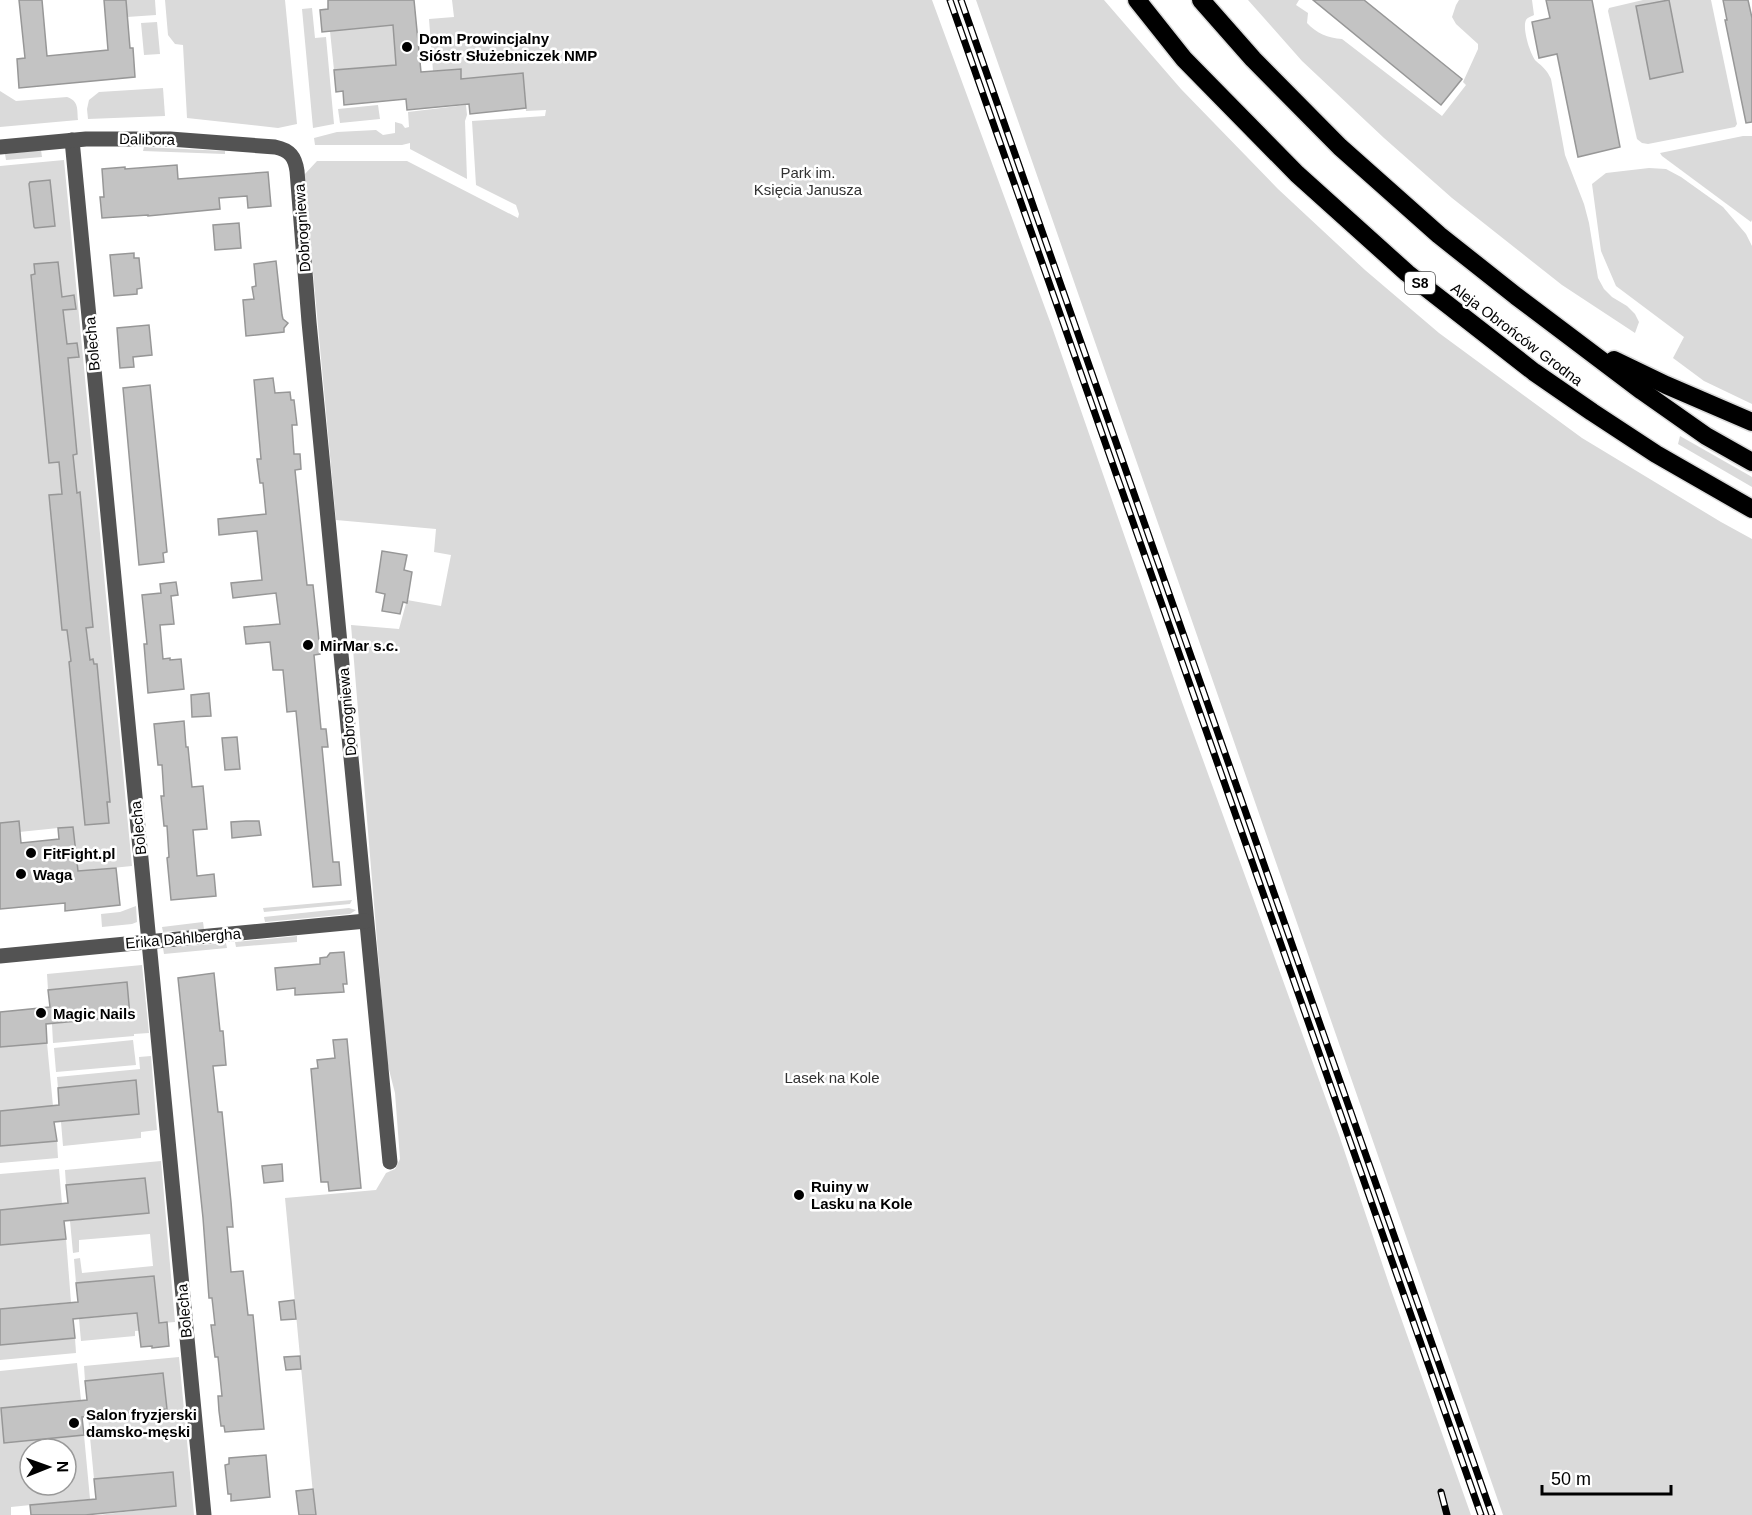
<svg xmlns="http://www.w3.org/2000/svg" width="1752" height="1515" viewBox="0 0 1752 1515" font-family="Helvetica,sans-serif">
<style>
.green{fill:#dadada;fill-rule:evenodd}
.building{fill:#c3c3c3;stroke:#979797;stroke-width:1.5}
.lines{fill:none;stroke-linecap:round;stroke-linejoin:round}
.highway-casing{stroke:#dbdbdb;stroke-width:21}
.minor{stroke:#535353;stroke-width:15}
.highway{stroke:#000;stroke-width:18}
.rail-casing{stroke:#000;stroke-width:7}
.rail{stroke:#fff;stroke-width:4.5;stroke-dasharray:14;stroke-linecap:butt}
.poi-dot{fill:#000;stroke:#fff;stroke-width:2}
.labels{text-anchor:middle;dominant-baseline:central;stroke-width:5;stroke-linejoin:round;paint-order:stroke}
.shield{fill:#fff;stroke:#4c4c4c;stroke-width:1.5}
.shield-label{font-size:14px;font-weight:bold;fill:#000}
.poi-label{font-size:15px;font-weight:bold;fill:#000;stroke:#fff;text-anchor:start}
.street-label{font-size:15px;fill:#000;stroke:#fff}
.park-label{font-size:15px;fill:#313131;stroke:#fff}
</style>
<rect width="100%" height="100%" fill="#fff"/>
<g class="green">
<path d="M126 0H155L156 15 127 17Z"/>
<path d="M165 0H285L297 124 278 128 187 118 183 45 175 44 168 35Z"/>
<path d="M452 0H932L1052 327 1182 702 1339 1135 1390 1287 1471 1515H315L285 1198 376 1190 386 1173 395 1169 400 1159 395 1093 387 1062 351 625 399 629 407 600 441 606 451 555 434 552 436 529 336 520 304 175 317 161H407L518 218 519 214 516 205 476 185 472 121 545 116 546 110 526 111 523 73 461 79 460 69 433 71 429 19 454 17Z"/>
<path d="M976 0H1104L1181 89 1278 189 1365 270 1439 333 1582 438 1721 522 1752 539V1515H1503Z"/>
<path d="M1248 0H1299L1296 5 1308 13 1307 23C1316 33 1328 38 1342 39L1442 116 1466 85 1463 82 1478 49V44L1456 24 1452 17 1456 5 1459 0H1532L1534 15C1530 17 1528 17 1526 20 1522 28 1530 54 1536 61 1543 67 1547 70 1551 79L1565 155 1584 204 1589 223 1598 278 1604 289 1612 297 1627 306 1635 314 1639 322 1635 333 1562 285 1452 198 1384 138 1302 61Z"/>
<path d="M1643 0H1711L1737 124 1735 127 1648 144 1642 143 1637 139 1608 11 1609 8Z"/>
<path d="M312 8 315 38 326 37 334 124 313 128 302 9Z"/>
<path d="M157 22 160 54 144 55 141 23Z"/>
<path d="M393 25 396 65 334 70 330 31Z"/>
<path d="M163 88 165 116 88 119 87 109 89 100 99 92Z"/>
<path d="M0 91 16 101 67 97C79 101 77 109 78 120L0 127Z"/>
<path d="M378 105 380 119 340 123 338 109Z"/>
<path d="M466 105 467 115 465 121 467 179 410 149V143L402 145H315L314 138 337 132 376 130 383 135 395 133V122L402 124 405 128 409 127 408 112Z"/>
<path d="M1743 136H1752V220L1751 222 1662 156 1660 153Z"/>
<path d="M144 147 225 151V154L143 151Z"/>
<path d="M41 150 42 157 6 160 5 154Z"/>
<path d="M64 160 132 866 62 873 58 828 0 834V166Z"/>
<path d="M1649 168 1666 169 1681 177 1723 207 1746 234 1752 246V404L1704 381 1673 358 1684 337 1616 286 1601 251 1592 184 1606 173Z"/>
<path d="M1680 436 1752 477V487L1678 444Z"/>
<path d="M352 900 350 904 264 912 263 908Z"/>
<path d="M136 906 137 922 132 924 102 927 101 914 120 912Z"/>
<path d="M349 908 356 910 350 914 265 922 264 917Z"/>
<path d="M203 922 204 929 163 932 162 927Z"/>
<path d="M297 936V942L236 947 235 942Z"/>
<path d="M226 943 227 948 164 954 163 948Z"/>
<path d="M142 965 149 1033 134 1034V1036L53 1043 52 1024 130 1016 127 982 48 990 47 974Z"/>
<path d="M133 1040 136 1065 56 1072 54 1048Z"/>
<path d="M47 1043 53 1106 0 1111V1047Z"/>
<path d="M151 1056 157 1130 141 1132V1138L63 1146 61 1122 139 1114 136 1081 58 1088 57 1077 140 1069 139 1057Z"/>
<path d="M57 1141 58 1158 0 1163V1146Z"/>
<path d="M161 1161 175 1322 150 1324V1330L135 1331V1336L81 1341 79 1319 158 1311 154 1276 76 1283 74 1259 80 1258 82 1273 153 1266 150 1234 79 1240V1252L73 1253 70 1221 148 1213 145 1178 66 1185 65 1170Z"/>
<path d="M59 1169 62 1204 0 1210V1174Z"/>
<path d="M66 1239 71 1302 0 1309V1245Z"/>
<path d="M75 1338 76 1353 0 1360V1345Z"/>
<path d="M179 1357 194 1515H98L176 1506 172 1472 94 1479 88 1416 167 1409 163 1374 85 1381 84 1366Z"/>
<path d="M77 1363 81 1400 1 1408 4 1442 84 1435 90 1499 11 1507V1515H0V1371ZM30 1449H66V1485H30Z"/>
</g>
<g class="building">
<path d="M19 0H42L47 56 108 50 104 0H126L130 48H133L135 77 19 88 17 59 25 58Z"/>
<path d="M328 0H414L421 72 461 69V79L523 73 526 108 470 114 469 104 407 110 406 99 344 105 343 91 336 92 334 70 396 65 393 25 322 32 320 10 328 9Z"/>
<path d="M1313 0H1364L1462 79 1441 105Z"/>
<path d="M1546 0H1592L1620 147 1578 157 1557 54 1539 58 1532 22 1550 18Z"/>
<path d="M1669 0 1683 72 1650 79 1636 6Z"/>
<path d="M1723 0H1748L1752 18V122L1746 123 1725 20H1727Z"/>
<path d="M177 165 178 179 268 172 271 206 248 208 247 196 219 198 220 209 148 216V215L102 218 100 197H104L102 169 125 167V169Z"/>
<path d="M50 180 55 226 35 228 34 227 29 184 30 182Z"/>
<path d="M239 223 241 248 215 250 213 225Z"/>
<path d="M134 253V258H139L142 288 137 289V294L114 296 110 255Z"/>
<path d="M276 261 282 315 283 319 288 323 284 328V332L246 336 243 300 254 299 252 287 256 286 254 264Z"/>
<path d="M58 262 62 297 74 295 76 309 63 310 67 344 77 343 79 357 68 358 77 454 73 455 77 493 80 492 93 627 86 628 90 660 93 659 94 664H97L110 802H107L109 823 85 825 69 662 71 661 67 630H62L49 495 62 494 59 462 49 463 31 275 35 274 34 264Z"/>
<path d="M149 325 152 355 133 357 134 367 120 368 117 328Z"/>
<path d="M273 378 275 393 290 392 291 400H294L297 425H292L294 454H300L301 469 295 470 307 585H313L318 631 320 654 314 655 321 729H326L328 747H322L333 862H339L341 885 313 887 296 711 287 712 283 670H273L270 642 246 644 244 627 280 624 276 593 233 598 231 583 262 580 257 531 219 535 218 519 266 514 263 483H260L257 459H261L254 380Z"/>
<path d="M150 385 167 552 163 553 164 562 139 565 123 388Z"/>
<path d="M382 551 407 555 404 570 412 572 407 603 403 602 400 614 382 611 385 594 376 592Z"/>
<path d="M176 582 178 595 171 596 174 624 160 625 163 659 170 658V660L181 659 184 689 148 693 144 644H147L142 595 161 593 160 584Z"/>
<path d="M209 693 211 716 192 717 191 695Z"/>
<path d="M184 721 186 747H188L192 787 203 786 207 829 193 830 197 876 214 874 216 896 171 900 167 858 169 857 167 826H164L161 796H164L162 765H158L154 724Z"/>
<path d="M237 737 240 769 225 770 222 738Z"/>
<path d="M19 821 21 843 59 839 58 828 73 827 78 871 116 868 120 905 65 911V903L0 909V823Z"/>
<path d="M246 821H259L261 835 232 838 231 822Z"/>
<path d="M344 952 347 984H343L344 992 295 995V988L277 990 275 968 320 964V958L327 957 330 953Z"/>
<path d="M214 973 220 1031H223L226 1065 213 1066 218 1112H222L231 1202 233 1227H227L231 1272 243 1271 248 1315H253L264 1429 225 1432 224 1426H221L219 1411 218 1396H222L218 1357H215L211 1325H215L212 1298H209L203 1218 178 978Z"/>
<path d="M127 982 130 1016 46 1024 47 1043 0 1047V1012L50 1007 48 990Z"/>
<path d="M347 1039 361 1188 329 1191 328 1182H321L311 1069 318 1068 317 1060 335 1058 333 1040Z"/>
<path d="M136 1080 139 1114 54 1122 57 1141 0 1146V1111L59 1105 58 1088Z"/>
<path d="M282 1164 283 1181 264 1183 262 1166Z"/>
<path d="M145 1178 149 1213 64 1221 66 1239 0 1245V1210L68 1203 66 1185Z"/>
<path d="M154 1276 159 1323 167 1322 169 1346 152 1348V1346L141 1347 137 1313 73 1319 75 1338 0 1345V1309L78 1302 76 1283Z"/>
<path d="M294 1300 296 1319 281 1320 279 1302Z"/>
<path d="M300 1356 301 1369 286 1370 284 1357Z"/>
<path d="M163 1373 167 1409 82 1417 84 1435 4 1443 1 1408 87 1400 85 1381Z"/>
<path d="M266 1455 270 1497 231 1501V1494H228L225 1465 229 1464V1458Z"/>
<path d="M173 1472 176 1506 85 1515H31L30 1505 96 1499 94 1479Z"/>
<path d="M313 1489 316 1515H299L296 1491Z"/>
</g>
<g class="lines">
<g class="highway-casing">
<g id="highway">
<path d="M1137 0 1184 59 1297 174 1407 273 1534 372 1592 412 1656 454 1752 509"/>
<path d="M1201 0 1253 59 1340 147 1439 235 1516 296 1642 391 1706 436 1752 462"/>
<path d="M1614 360 1666 385 1752 422"/>
</g>
</g>
<g class="minor">
<path d="M72 140 204 1515"/>
<path d="M0 147 86 139H170L275 147C290 150 295 157 297 171L309 322 390 1162"/>
<path d="M0 956 366 921"/>
</g>
<use href="#highway" class="highway"/>
<g class="rail-casing">
<g id="rail">
<path d="M950 0 1481 1515"/>
<path d="M961 0 1492 1515"/>
<path d="M1441 1492 1447 1515"/>
</g>
</g>
<use href="#rail" class="rail"/>
</g>
<g class="poi-dot">
<circle cx="407" cy="47" r="6"/>
<circle cx="308" cy="645" r="6"/>
<circle cx="31" cy="853" r="6"/>
<circle cx="21" cy="874" r="6"/>
<circle cx="41" cy="1013" r="6"/>
<circle cx="799" cy="1195" r="6"/>
<circle cx="74" cy="1423" r="6"/>
</g>
<g class="labels">
<rect class="shield" x="1405" y="272" width="30" height="22" rx="4.5"/>
<g class="shield-label">
<text x="1420" y="283">S8</text>
</g>
<g class="poi-label">
<text x="419" y="38">Dom Prowincjalny<tspan x="419" dy="17">Sióstr Służebniczek NMP</tspan></text>
<text x="320" y="645">MirMar s.c.</text>
<text x="43" y="853">FitFight.pl</text>
<text x="33" y="874">Waga</text>
<text x="53" y="1013">Magic Nails</text>
<text x="811" y="1186">Ruiny w<tspan x="811" dy="17">Lasku na Kole</tspan></text>
<text x="86" y="1414">Salon fryzjerski<tspan x="86" dy="17">damsko-męski</tspan></text>
</g>
<g class="street-label">
<text transform="translate(147 139) rotate(1)">Dalibora</text>
<text transform="translate(302 228) rotate(-94)">Dobrogniewa</text>
<text transform="translate(1517 334) rotate(37)">Aleja Obrońców Grodna</text>
<text transform="translate(92 344) rotate(-95)">Bolecha</text>
<text transform="translate(347 712) rotate(-95)">Dobrogniewa</text>
<text transform="translate(138 828) rotate(-96)">Bolecha</text>
<text transform="translate(183 938) rotate(-5)">Erika Dahlbergha</text>
<text transform="translate(184 1311) rotate(-95)">Bolecha</text>
</g>
<g class="park-label">
<text x="808" y="172">Park im.<tspan x="808" dy="17">Księcia Janusza</tspan></text>
<text x="832" y="1077">Lasek na Kole</text>
</g>
</g>
<g transform="translate(48 1467) rotate(89)"><circle r="28" fill="#ffffff" stroke="#999999" stroke-width="1.5"/>
<path d="M0-4.5L10 22L0 15L-10 22Z" fill="#000000"/>
<text y="-9" font-size="16" font-weight="bold" text-anchor="middle" fill="#000000">N</text>
</g>
<path d="M1542 1485v9h129v-9" fill="none" stroke="#000000" stroke-width="3"/>
<text x="1551" y="1485" font-size="18" fill="#000000" stroke="#ffffff" stroke-width="4.5" paint-order="stroke">50 m</text>
</svg>
